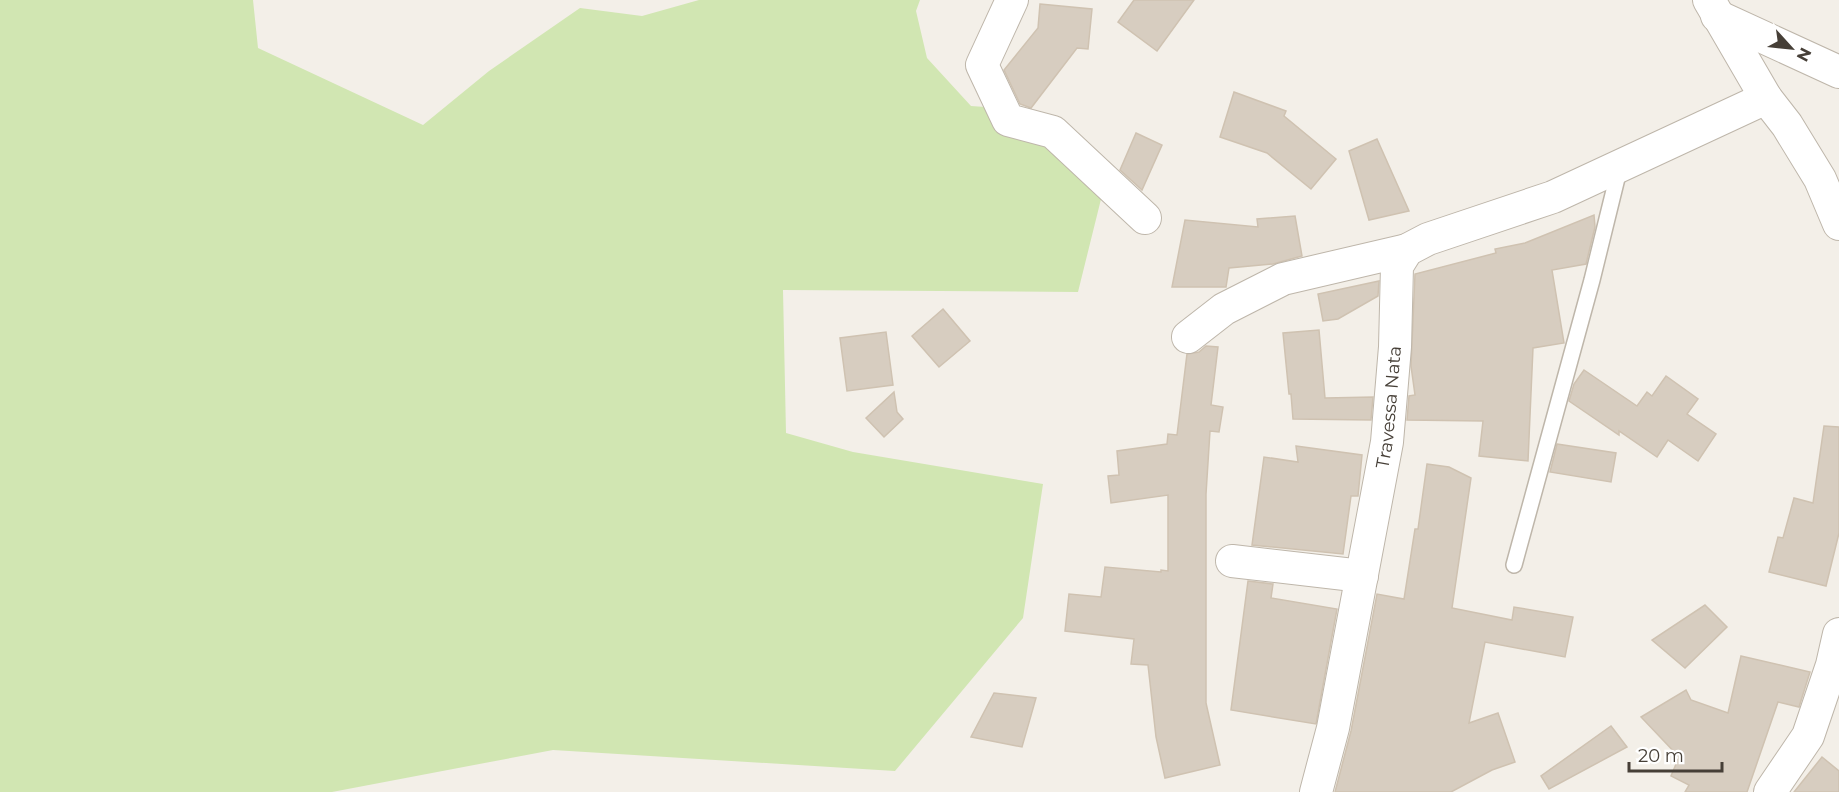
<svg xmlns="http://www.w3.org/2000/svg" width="1839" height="792" viewBox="0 0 1839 792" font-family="Montserrat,sans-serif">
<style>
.green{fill:#d1e6b2}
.building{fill:#d7cdc0;stroke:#cfc2b1;stroke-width:1.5}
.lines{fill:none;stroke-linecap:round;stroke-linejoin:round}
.service-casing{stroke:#beb6aa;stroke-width:18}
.minor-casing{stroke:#beb6aa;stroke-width:34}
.service{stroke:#fff;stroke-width:15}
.minor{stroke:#fff;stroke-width:32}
.labels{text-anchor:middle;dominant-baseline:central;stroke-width:6;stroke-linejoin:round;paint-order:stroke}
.street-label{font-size:18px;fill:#463f37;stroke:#fff}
</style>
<rect width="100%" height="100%" fill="#f3efe8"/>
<path class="green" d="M0 0H253L258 48 423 125 489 71 580 8 642 16 699 0H920L916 11 927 58 971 106 1029 110 1105 183 1078 292 783 290 786 433 853 452 1043 484 1023 618 895 771 553 750 332 792H0Z"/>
<g class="building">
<path d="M1134 0H1194L1157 51 1118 22Z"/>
<path d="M1040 4 1092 9 1088 49 1077 48 1031 108 1020 104 1004 70 1038 28Z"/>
<path d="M1234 92 1286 111 1284 116 1336 159 1311 189 1267 153 1220 137Z"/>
<path d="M1136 133 1162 145 1142 190 1120 170Z"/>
<path d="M1377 139 1409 211 1369 220 1349 151Z"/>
<path d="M1594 215 1595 227 1586 264 1552 270 1564 343 1533 348 1528 461 1479 456 1483 421 1407 420 1409 396 1415 395 1411 366 1415 274 1496 253 1495 249 1525 243Z"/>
<path d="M1295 216 1302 256 1273 264 1229 268 1226 287H1172L1185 220 1258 227 1257 219Z"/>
<path d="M1379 281 1378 296 1338 319 1323 321 1318 294Z"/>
<path d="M943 309 970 341 939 367 912 336Z"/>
<path d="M1319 330 1325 398 1373 397 1371 420 1293 419 1291 394H1289L1283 333Z"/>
<path d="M886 332 893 385 847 391 840 338Z"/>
<path d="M1206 346 1218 347 1211 405 1223 407 1219 432 1210 431 1206 494V703L1220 765 1165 778 1156 737 1148 665 1131 664 1134 639 1065 631 1069 594 1101 597 1105 567 1161 572V570L1168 571V495L1111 503 1108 476 1119 475 1117 451 1167 444 1168 434 1177 435 1187 354 1199 352Z"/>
<path d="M1584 370 1637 406 1647 392 1652 396 1666 376 1698 399 1687 414 1716 434 1698 461 1668 440 1657 457 1619 431V435L1569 401 1574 384Z"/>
<path d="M894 392 897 412 903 419 884 437 866 418Z"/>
<path d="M1824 426 1839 427V533L1826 586 1769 572 1778 537 1783 538 1794 498 1813 503Z"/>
<path d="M1557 444 1616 453 1611 482 1550 472Z"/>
<path d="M1296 446 1362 455 1358 496H1351L1343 554 1252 545 1264 457 1298 462Z"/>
<path d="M1427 464 1449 467 1471 478 1452 608 1512 620 1514 607 1573 617 1565 657 1485 642 1469 723 1498 713 1515 762 1492 770 1451 792H1335L1351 731 1377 594 1404 599 1415 529H1418Z"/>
<path d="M1248 581 1273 584 1271 598 1337 609 1316 724 1231 710Z"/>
<path d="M1705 605 1727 627 1685 668 1652 640Z"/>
<path d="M1741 656 1810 672 1799 707 1778 702 1747 792H1685L1689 785 1671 776 1679 757 1641 717 1686 690 1691 700 1728 713Z"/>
<path d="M994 693 1036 698 1022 747 971 737Z"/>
<path d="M1611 726 1627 747 1549 789 1541 776Z"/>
<path d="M1822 757 1839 771V792H1794Z"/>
</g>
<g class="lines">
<g class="service-casing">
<path id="service" d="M1514 565 1592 280 1620 166"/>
</g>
<g class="minor-casing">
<g id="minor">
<path d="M1012 0 982 65 1008 120 1053 132 1145 218"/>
<path d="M1709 0 1766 98 1787 125 1820 179 1839 224"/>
<path d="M1717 16 1839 72"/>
<path d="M1188 337 1224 309 1283 279 1407 250"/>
<path d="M1232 561 1362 576"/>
<path id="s1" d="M1316 792 1333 728 1387 442 1395 347 1397 266 1407 250 1428 239 1553 197 1766 98"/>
<path d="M1770 792 1808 736 1832 665 1839 634"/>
</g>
</g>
<use href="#service" class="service"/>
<use href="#minor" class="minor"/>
</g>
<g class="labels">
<g class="street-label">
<text stroke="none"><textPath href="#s1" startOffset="392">Travessa Nata</textPath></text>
</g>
</g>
<g transform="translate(1791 48) rotate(117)" stroke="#ffffff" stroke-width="4.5" paint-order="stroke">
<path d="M0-4.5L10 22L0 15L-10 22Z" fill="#463f37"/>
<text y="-9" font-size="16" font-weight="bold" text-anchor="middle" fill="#463f37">N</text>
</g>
<path d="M1629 762v9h93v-9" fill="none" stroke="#463f37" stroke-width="3"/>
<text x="1638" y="762" font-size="18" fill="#463f37" stroke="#ffffff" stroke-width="4.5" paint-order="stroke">20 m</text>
</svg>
